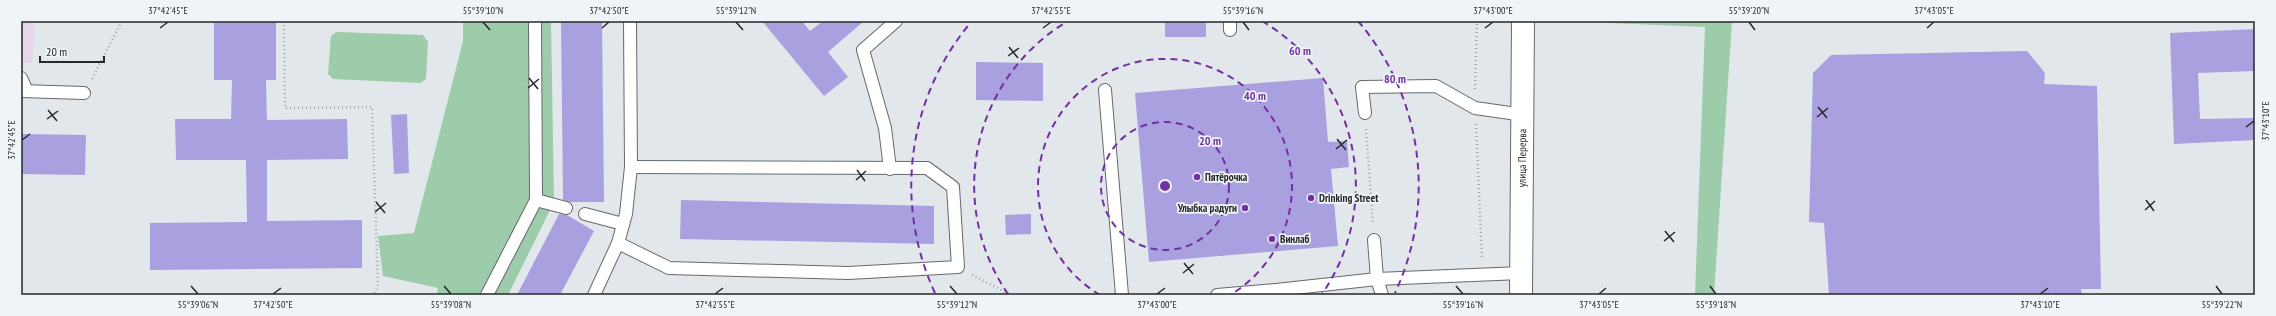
<svg xmlns="http://www.w3.org/2000/svg" width="2276" height="316" viewBox="0 0 2276 316" font-family="'PT Sans Narrow',sans-serif">
<style>
.education{fill:#e5d6e9}
.green{fill:#9dccaa}
.building{fill:#a9a1df}
.lines{fill:none;stroke-linecap:round;stroke-linejoin:round}
.service-casing{stroke:#65696d;stroke-width:14}
.tertiary-casing{stroke:#65696d;stroke-width:24}
.path{stroke:#a3a7aa;stroke-width:2.5;stroke-dasharray:1 3;stroke-linecap:butt}
.service{stroke:#fff;stroke-width:12}
.tertiary{stroke:#fff;stroke-width:22}
.ticks{fill:none;stroke:#262829;stroke-width:1.5}
.ring{fill:none;stroke:#7330a4;stroke-width:2;stroke-dasharray:7 5}
.poi-dot{fill:#7330a4;stroke:#eff4f8;stroke-width:1.5}
.labels{text-anchor:middle;dominant-baseline:central;stroke-width:3.5;stroke-linejoin:round;paint-order:stroke}
.street-label{font-size:11px;fill:#262829;stroke:#eff4f8}
.poi-label{font-size:11px;font-weight:bold;fill:#262829;stroke:#eff4f8;text-anchor:start}
.centre{fill:#7330a4;stroke:#eff4f8;stroke-width:2}
.ring-label{font-size:12px;text-anchor:middle;font-weight:bold;fill:#7330a4;stroke:#eff4f8;stroke-width:3.5;stroke-linejoin:round;paint-order:stroke}
.neatline{fill:none;stroke:#262829;stroke-width:1.5}
.ticks-label{font-size:10px;text-anchor:middle;fill:#262829}
</style>
<rect width="100%" height="100%" fill="#e2e7eb"/>
<path class="education" d="M21 21H35L32 63 21 62Z"/>
<g class="green">
<path d="M463 21H551L554 202 508 295H437L438 288 383 276 378 236 414 233 463 41Z"/>
<path d="M1732 21 1714 295H1695L1705 27 1562 21Z"/>
<path d="M336 32 423 35 428 42 426 79 420 83 333 79 328 74 331 36Z"/>
<rect x="1431" y="293" width="42" height="2"/>
</g>
<g class="building">
<path d="M214 21H276V80H266L267 120 347 119 348 159 267 160V221L362 220V268L150 270V223L247 222 246 160H176L175 119H231L232 80H214Z"/>
<path d="M561 21H602L604 202H570L563 200Z"/>
<path d="M762 21H802L810 31 823 21H864L828 52 848 77 824 96Z"/>
<rect x="1165" y="21" width="41" height="16"/>
<path d="M2255 29V71L2198 73 2200 119 2255 118V140L2174 144 2170 33Z"/>
<path d="M2027 51 2045 73 2044 84 2097 86 2101 289H2081L2082 295H1829L1824 223 1809 222 1813 73 1831 55Z"/>
<path d="M976 62 1043 63V101L976 100Z"/>
<path d="M1323 78 1328 142 1347 141 1349 167 1331 169 1338 246 1149 262 1135 93Z"/>
<path d="M407 114 409 173 394 174 391 115Z"/>
<path d="M21 134 86 135 85 175 21 174Z"/>
<path d="M681 200 934 206V244L680 239Z"/>
<path d="M559 214 567 215 594 231 560 295H517Z"/>
<path d="M1031 214V234L1006 235 1005 215Z"/>
</g>
<g class="lines">
<g class="service-casing">
<g id="service">
<path d="M535 21 536 200"/>
<path d="M1230 30V21"/>
<path d="M21 78 27 91"/>
<path d="M1105 90 1122 295"/>
<path d="M21 91 84 93"/>
<path d="M1365 113 1362 87 1436 86 1475 108 1524 115"/>
<path d="M890 169 885 128 863 50 896 21"/>
<path d="M585 214 623 224"/>
<path d="M1374 240 1377 279 1382 295"/>
<path d="M618 243 669 268 848 273 958 267 953 187 927 168 631 167"/>
<path d="M487 295 536 200 566 208"/>
<path d="M594 295 618 243 626 214 631 167 630 21"/>
<path d="M1217 295 1276 290"/>
<path d="M1276 295V290L1377 279 1521 273"/>
</g>
</g>
<g class="tertiary-casing">
<g id="tertiary">
<path id="s1" d="M1521 295 1523 21"/>
</g>
</g>
<g class="path">
<path d="M284 21 285 108 372 107 378 286 374 295"/>
<path d="M92 79 122 21"/>
<path d="M1475 89 1477 21"/>
<path d="M1476 124 1482 259"/>
<path d="M1366 129 1373 224"/>
<path d="M972 275 1011 295"/>
</g>
<use href="#service" class="service"/>
<use href="#tertiary" class="tertiary"/>
</g>
<path class="ticks" d="M483 22 490 30M736 22 743 30M1243 22 1249 30M1749 22 1755 30M160 28 168 22M602 28 609 22M1043 28 1051 22M1485 28 1493 22M1927 28 1934 22M1009 47 1018 58M1008 56 1019 48M529 78 538 89M528 88 539 79M1818 107 1827 118M48 110 57 121M1817 117 1828 108M47 119 58 111M2246 127 2254 121M1337 139 1346 150M22 140 30 134M1336 149 1347 140M857 170 865 181M856 180 866 171M2146 200 2154 211M376 202 385 213M2145 210 2155 201M375 212 386 203M1665 231 1674 242M1664 241 1675 232M1184 263 1193 274M1183 273 1194 264M191 286 198 294M444 286 451 294M950 286 957 294M1456 286 1463 294M1710 286 1716 294M2216 286 2222 294M273 294 281 288M715 294 723 288M1157 294 1165 288M1599 294 1606 288M2040 294 2048 288"/>
<g class="ring">
<circle cx="1165" cy="186" r="64"/>
<path d="M1100 295A127 127 0 1 1 1230 295"/>
<path d="M1008 294A191 191 0 0 1 1068 21M1262 21A191 191 0 0 1 1322 294"/>
<path d="M935 293A254 254 0 0 1 972 21M1358 21A254 254 0 0 1 1395 293"/>
</g>
<g class="poi-dot">
<circle cx="1197" cy="177" r="4"/>
<circle cx="1311" cy="198" r="4"/>
<circle cx="1245" cy="208" r="4"/>
<circle cx="1272" cy="239" r="4"/>
</g>
<g class="labels">
<g class="street-label">
<text stroke="none"><textPath href="#s1" startOffset="137">улица Перерва</textPath></text>
</g>
<g class="poi-label">
<text x="1205" y="177">Пятёрочка</text>
<text x="1319" y="198">Drinking Street</text>
<text x="1237" y="208" text-anchor="end">Улыбка радуги</text>
<text x="1280" y="239">Винлаб</text>
</g>
</g>
<circle cx="1165" cy="186" r="6" class="centre"/>
<g class="ring-label">
<text x="1300" y="55">60 m</text>
<text x="1395" y="83">80 m</text>
<text x="1255" y="100">40 m</text>
<text x="1210" y="145">20 m</text>
</g>
<rect width="2276" height="316" fill="none" stroke="#eff4f8" stroke-width="44"/>
<path d="M40 56v6h64v-6" fill="none" stroke="#262829" stroke-width="2"/>
<text x="46" y="56" font-size="12" fill="#262829" stroke="#eff4f8" stroke-width="3" paint-order="stroke">20 m</text>
<rect x="22" y="22" width="2232" height="272" class="neatline"/>
<g class="ticks-label">
<text x="168" y="14">37°42'45"E</text>
<text x="483" y="14">55°39'10"N</text>
<text x="609" y="14">37°42'50"E</text>
<text x="736" y="14">55°39'12"N</text>
<text x="1051" y="14">37°42'55"E</text>
<text x="1243" y="14">55°39'16"N</text>
<text x="1493" y="14">37°43'00"E</text>
<text x="1749" y="14">55°39'20"N</text>
<text x="1934" y="14">37°43'05"E</text>
<text transform="translate(2265 121) rotate(-90)" y="4">37°43'10"E</text>
<text transform="translate(11 140) rotate(-90)" y="4">37°42'45"E</text>
<text x="198" y="308">55°39'06"N</text>
<text x="273" y="308">37°42'50"E</text>
<text x="451" y="308">55°39'08"N</text>
<text x="715" y="308">37°42'55"E</text>
<text x="957" y="308">55°39'12"N</text>
<text x="1157" y="308">37°43'00"E</text>
<text x="1463" y="308">55°39'16"N</text>
<text x="1599" y="308">37°43'05"E</text>
<text x="1716" y="308">55°39'18"N</text>
<text x="2040" y="308">37°43'10"E</text>
<text x="2222" y="308">55°39'22"N</text>
</g>
</svg>
